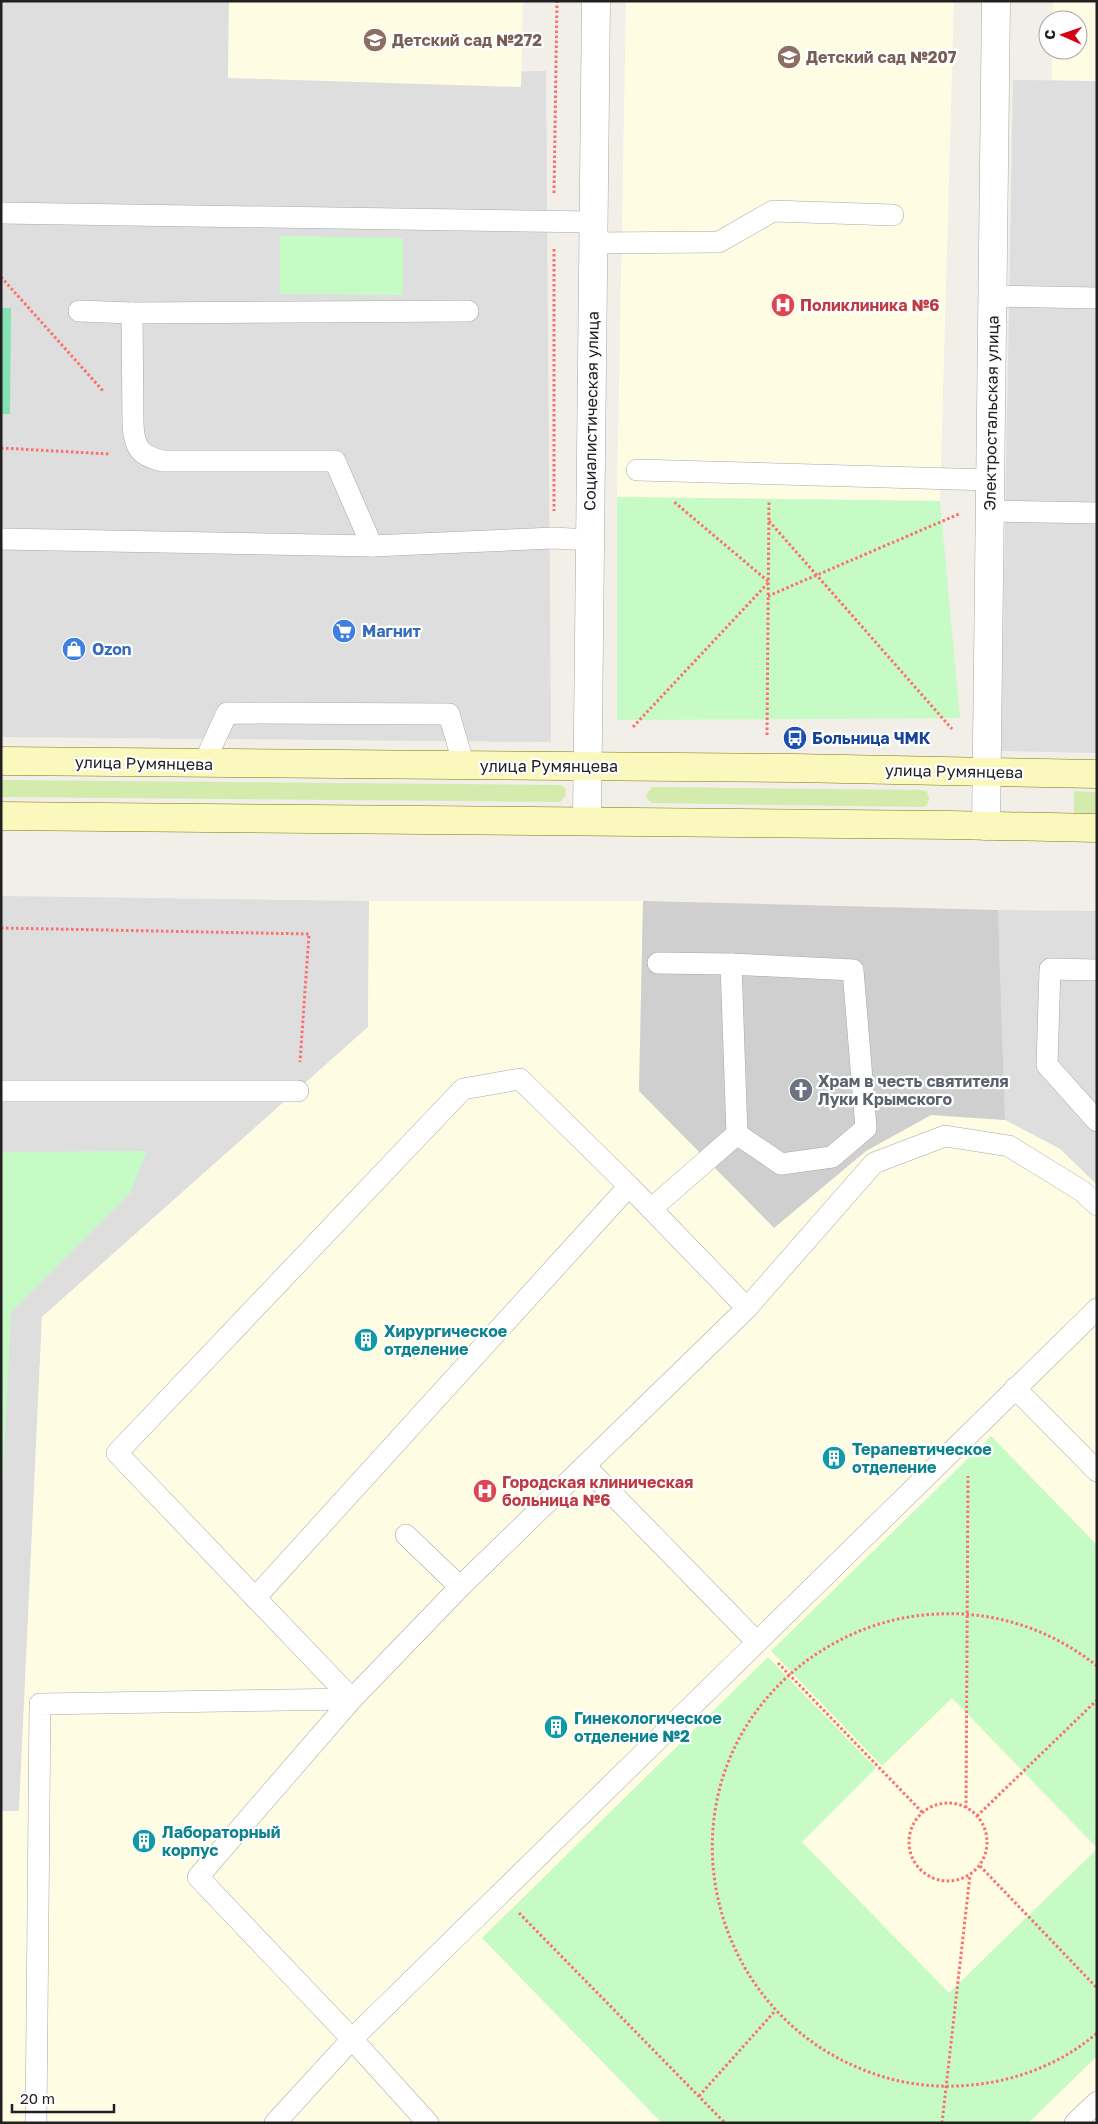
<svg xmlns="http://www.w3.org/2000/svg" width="1098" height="2124" viewBox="0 0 1098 2124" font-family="'Golos Text',sans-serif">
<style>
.residential{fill:#dfdede}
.education{fill:#fffce4}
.religious{fill:#cfcfcf}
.grass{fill:#d3ecae}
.park{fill:#c7fbc6}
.pitch{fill:#85e2b5}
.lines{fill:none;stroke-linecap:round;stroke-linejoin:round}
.service-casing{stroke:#a8a8a8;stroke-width:22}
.minor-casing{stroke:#a8a8a8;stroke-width:29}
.secondary-casing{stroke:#7d7e03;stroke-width:29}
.path{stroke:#fd6f6e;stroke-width:3;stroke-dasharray:2.5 2.5;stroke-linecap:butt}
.service{stroke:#fff;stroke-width:21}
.minor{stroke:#fff;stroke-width:28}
.secondary{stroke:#fbf8bd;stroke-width:28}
.labels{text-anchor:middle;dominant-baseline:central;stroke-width:4.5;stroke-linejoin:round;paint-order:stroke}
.education-label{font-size:16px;font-weight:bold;fill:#785e54;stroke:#fff;text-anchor:start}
.health-label{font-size:16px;font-weight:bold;fill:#be3a42;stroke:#fff;text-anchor:start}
.street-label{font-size:16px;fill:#212121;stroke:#fff}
.shop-label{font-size:16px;font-weight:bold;fill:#366cbe;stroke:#fff;text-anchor:start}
.transit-label{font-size:16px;font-weight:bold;fill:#164399;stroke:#fff;text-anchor:start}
.worship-label{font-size:16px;font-weight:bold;fill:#5b616d;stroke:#fff;text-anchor:start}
.culture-label{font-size:16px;font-weight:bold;fill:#0d838f;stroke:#fff;text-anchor:start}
</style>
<rect width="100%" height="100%" fill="#f2eee8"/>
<g class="residential">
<path d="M1 1H229L228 78 546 71 551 742 1 737Z"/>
<path d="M1013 80 1097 81V753L1001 751Z"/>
<path d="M1 896 369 901 368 1027 42 1317 19 1811H1Z"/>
<path d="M998 910 1097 911V1185L1060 1149 1005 1120Z"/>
</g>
<g class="education">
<path d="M229 1H523L521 87 228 78Z"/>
<path d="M626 1H954L940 501 617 497Z"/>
<path d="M1053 1H1097V81L1052 80V50H1078V20H1053Z"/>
<path d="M369 901H643L639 1091 774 1227 866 1151 931 1115 1005 1120 1060 1149 1097 1185V1545L991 1437 952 1698 1097 1849 949 1993 801 1842 482 1938 662 2123H1V1811H19L42 1317 368 1027Z"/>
<path d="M1097 2056V2123H1028Z"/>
</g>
<path class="religious" d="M643 901 998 910 1005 1120 931 1115 866 1151 774 1228 639 1091Z"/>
<g class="grass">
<path d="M1 780 561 785 565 788 566 795 560 802 1 797Z"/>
<path d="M652 787 921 790 926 791C930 797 930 800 926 806L921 807 652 803 648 800 646 795Z"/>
<path d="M1074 791 1097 792V814L1074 813Z"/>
</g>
<g class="park">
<path d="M280 236 403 238V295L280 294Z"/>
<path d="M617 497 940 501 960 718 617 720Z"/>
<path d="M147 1151 130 1193 11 1312 1 1518V1152Z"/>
<path d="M991 1436 1097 1545V1847L952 1698 882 1766 771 1651Z"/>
<path d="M768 1657 876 1768 802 1842 949 1993 1097 1849V2056L1028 2123H662L482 1938Z"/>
</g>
<path class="pitch" d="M1 308H11L10 414H1Z"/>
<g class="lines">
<g class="service-casing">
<g id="service">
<path d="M1 213 593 222"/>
<path d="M593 243 719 242 773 211 893 215"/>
<path d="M992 296 1097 298"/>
<path d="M79 311 132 313"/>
<path d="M637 470 990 480"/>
<path d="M989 511 1097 513"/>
<path d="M1 539 372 546 554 538 589 540"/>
<path d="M372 546 335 461H163C140 456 134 448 133 424L132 313 468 311"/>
<path d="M204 763 227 713 449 714 464 766"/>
<path d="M658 963 731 964"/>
<path d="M1097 970 1050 969 1047 1065 1097 1121"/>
<path d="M1 1091H298"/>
<path d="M651 1209 737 1134 731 964 853 970 866 1128 832 1157 781 1164 737 1134"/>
<path d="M1015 1388 1097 1471"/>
<path d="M585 1466 757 1642"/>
<path d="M406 1535 460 1587"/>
<path d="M255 1598 629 1186"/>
<path d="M352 1699 117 1453 463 1089 520 1079 629 1186 747 1308"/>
<path d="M36 2123 40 1704 352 1699"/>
<path d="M275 2123 352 2039 198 1877 352 1699 460 1587 747 1308 874 1163 945 1136 1009 1146 1082 1191 1097 1205"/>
<path d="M428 2123 352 2039 1097 1309"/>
<path d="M1075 2123 1097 2102"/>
</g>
</g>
<g class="minor-casing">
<g id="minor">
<path d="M587 821 596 1"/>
<path d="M986 826 996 1"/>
</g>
</g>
<g class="secondary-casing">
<g id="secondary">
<path d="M1 761 794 768 1097 774"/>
<path d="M1 816 950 825 1097 828"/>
</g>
</g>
<g class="path">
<path d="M554 193 557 1"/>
<path d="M554 249V511"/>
<path d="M1 277 104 392"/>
<path d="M1 448 109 454"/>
<path d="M769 521 952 729"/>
<path d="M768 596 959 514"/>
<path d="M633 727 769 582 673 501"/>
<path d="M767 735 769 501"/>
<path d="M1 928 309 934 300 1062"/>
<path d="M778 1663 923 1813"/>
<path d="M1097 1666C1052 1630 996 1611 938 1614 889 1616 844 1633 805 1662 647 1782 701 2028 891 2079 960 2097 1042 2081 1097 2033"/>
<circle cx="948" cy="1842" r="39"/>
<path d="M966 1808 968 1476"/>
<path d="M977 1816 1097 1700"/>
<path d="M980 1866 1097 1988"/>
<path d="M519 1913 725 2123"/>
<path d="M699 2096 775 2011"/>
<path d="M942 2123 970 1875"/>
</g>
<use href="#service" class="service"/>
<use href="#minor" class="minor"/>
<use href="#secondary" class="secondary"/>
</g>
<defs>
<g id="school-disc" transform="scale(1.25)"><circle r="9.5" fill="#8d6e63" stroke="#fff"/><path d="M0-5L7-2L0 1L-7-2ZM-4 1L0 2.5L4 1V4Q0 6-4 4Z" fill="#fff"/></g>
<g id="hospital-disc" transform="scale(1.25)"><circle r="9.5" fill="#e0444e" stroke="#fff"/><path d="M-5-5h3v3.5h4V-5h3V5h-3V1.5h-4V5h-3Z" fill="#fff"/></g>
<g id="supermarket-disc" transform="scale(1.25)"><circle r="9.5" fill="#3f7fe0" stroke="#fff"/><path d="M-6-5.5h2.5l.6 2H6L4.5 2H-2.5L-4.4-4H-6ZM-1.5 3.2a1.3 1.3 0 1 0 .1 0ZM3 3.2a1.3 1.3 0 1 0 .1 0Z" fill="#fff"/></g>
<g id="shop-disc" transform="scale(1.25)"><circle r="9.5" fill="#3f7fe0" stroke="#fff"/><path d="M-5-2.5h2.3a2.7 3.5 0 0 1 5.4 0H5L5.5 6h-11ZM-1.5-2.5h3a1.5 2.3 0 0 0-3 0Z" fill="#fff"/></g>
<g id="bus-disc" transform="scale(1.25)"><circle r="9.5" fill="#1a4fb4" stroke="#fff"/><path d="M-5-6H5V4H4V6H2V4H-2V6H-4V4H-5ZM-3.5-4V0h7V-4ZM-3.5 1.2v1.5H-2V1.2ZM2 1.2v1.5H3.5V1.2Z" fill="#fff"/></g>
<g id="church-disc" transform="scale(1.25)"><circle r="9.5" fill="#6b7280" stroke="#fff"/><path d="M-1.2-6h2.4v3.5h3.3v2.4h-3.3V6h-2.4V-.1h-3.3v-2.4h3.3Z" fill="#fff"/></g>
<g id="building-disc" transform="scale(1.25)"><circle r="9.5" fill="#0f9aa8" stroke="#fff"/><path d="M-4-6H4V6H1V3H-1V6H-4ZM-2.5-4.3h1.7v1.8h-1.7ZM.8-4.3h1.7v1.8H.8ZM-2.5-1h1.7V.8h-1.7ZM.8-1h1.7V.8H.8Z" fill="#fff"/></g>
</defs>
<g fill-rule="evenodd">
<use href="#school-disc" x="375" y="40"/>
<use href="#school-disc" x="789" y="57"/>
<use href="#hospital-disc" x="783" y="305"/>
<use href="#supermarket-disc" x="344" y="631"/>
<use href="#shop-disc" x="74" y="649"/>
<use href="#bus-disc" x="795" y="738"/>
<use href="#church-disc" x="801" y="1090"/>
<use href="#building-disc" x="366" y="1340"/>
<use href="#building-disc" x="834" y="1458"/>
<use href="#hospital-disc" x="485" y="1491"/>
<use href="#building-disc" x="556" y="1727"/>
<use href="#building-disc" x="144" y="1841"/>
</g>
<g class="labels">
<g class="education-label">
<text x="392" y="40">Детский сад №272</text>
<text x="806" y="57">Детский сад №207</text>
</g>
<g class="health-label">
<text x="800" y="305">Поликлиника №6</text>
<text x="502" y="1482">Городская клиническая<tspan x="502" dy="18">больница №6</tspan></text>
</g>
<g class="street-label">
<text transform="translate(591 411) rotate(-89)">Социалистическая улица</text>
<text transform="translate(991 413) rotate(-89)">Электростальская улица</text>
<text transform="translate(144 763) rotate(1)">улица Румянцева</text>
<text x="549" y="766">улица Румянцева</text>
<text transform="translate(954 771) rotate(1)">улица Румянцева</text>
</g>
<g class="shop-label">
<text x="362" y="631">Магнит</text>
<text x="92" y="649">Ozon</text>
</g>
<g class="transit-label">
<text x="812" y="738">Больница ЧМК</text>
</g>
<g class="worship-label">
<text x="818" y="1081">Храм в честь святителя<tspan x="818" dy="18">Луки Крымского</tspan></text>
</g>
<g class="culture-label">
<text x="384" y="1331">Хирургическое<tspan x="384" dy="18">отделение</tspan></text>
<text x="852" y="1449">Терапевтическое<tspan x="852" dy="18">отделение</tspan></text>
<text x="574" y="1718">Гинекологическое<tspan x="574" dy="18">отделение №2</tspan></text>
<text x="162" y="1832">Лабораторный<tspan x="162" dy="18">корпус</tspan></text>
</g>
</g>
<rect width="1098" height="2124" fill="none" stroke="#212121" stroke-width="5"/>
<g transform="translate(1063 35) rotate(272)"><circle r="24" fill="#ffffff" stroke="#a6a6a6"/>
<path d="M0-4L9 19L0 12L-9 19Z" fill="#d30015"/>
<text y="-8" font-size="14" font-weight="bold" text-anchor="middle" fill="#212121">С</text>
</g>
<path d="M12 2104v8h102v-8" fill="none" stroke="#212121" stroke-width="2.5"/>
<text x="20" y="2104" font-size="15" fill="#212121" stroke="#ffffff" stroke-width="4" paint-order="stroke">20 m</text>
</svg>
